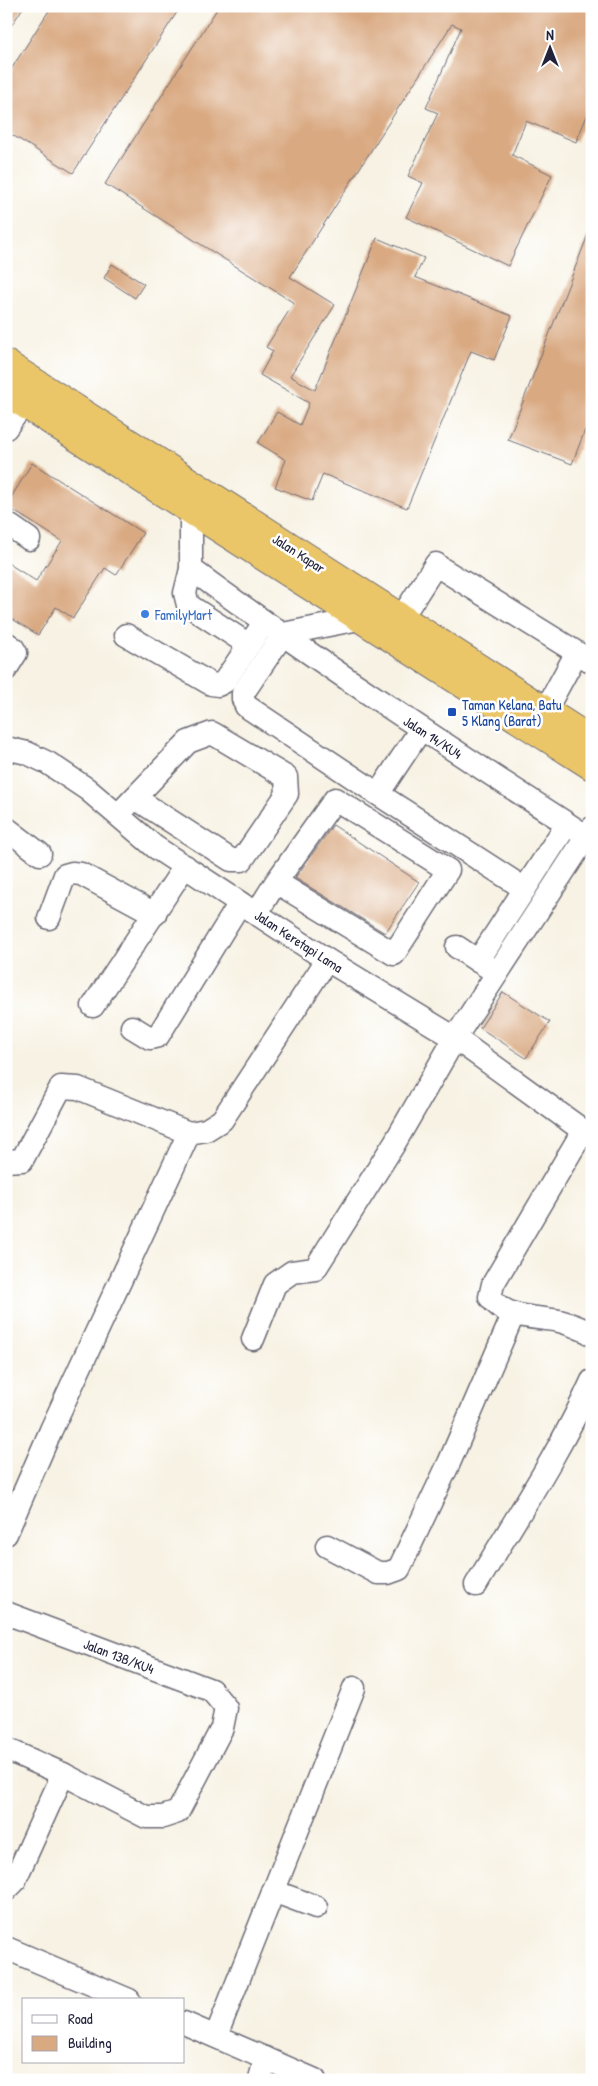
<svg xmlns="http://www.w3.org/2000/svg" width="598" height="2086" viewBox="0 0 598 2086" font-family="'Patrick Hand',sans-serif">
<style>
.building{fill:#d9a981}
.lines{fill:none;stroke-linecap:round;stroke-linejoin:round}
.minor-casing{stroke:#6d6b76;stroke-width:25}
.highway-casing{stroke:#6d6b76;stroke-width:30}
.minor{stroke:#fff;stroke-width:22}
.highway{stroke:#ebc669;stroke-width:28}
.shop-dot{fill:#3f7fe0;stroke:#fff;stroke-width:2}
.transit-dot{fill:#1a4fb4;stroke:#fff;stroke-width:2}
.labels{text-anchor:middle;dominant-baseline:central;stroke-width:5;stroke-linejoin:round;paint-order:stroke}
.street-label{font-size:14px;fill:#22223b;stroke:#fff}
.shop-label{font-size:14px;fill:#366cbe;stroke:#fff;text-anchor:start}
.transit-label{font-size:14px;fill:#164399;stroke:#fff;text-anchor:start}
</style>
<rect width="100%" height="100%" fill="#fff"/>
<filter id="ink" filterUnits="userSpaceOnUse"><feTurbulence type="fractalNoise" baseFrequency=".02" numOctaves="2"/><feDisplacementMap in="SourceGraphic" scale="10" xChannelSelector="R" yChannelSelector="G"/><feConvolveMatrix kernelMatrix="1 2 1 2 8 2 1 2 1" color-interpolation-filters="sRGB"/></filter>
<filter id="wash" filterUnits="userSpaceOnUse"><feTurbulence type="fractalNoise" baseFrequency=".0096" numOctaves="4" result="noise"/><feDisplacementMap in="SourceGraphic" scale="20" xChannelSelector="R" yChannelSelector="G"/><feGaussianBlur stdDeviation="1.12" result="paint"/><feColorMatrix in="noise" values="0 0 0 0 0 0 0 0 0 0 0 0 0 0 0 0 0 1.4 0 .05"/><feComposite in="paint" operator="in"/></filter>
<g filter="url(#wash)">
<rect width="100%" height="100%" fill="#f7f2e3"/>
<g id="blocks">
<g class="building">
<path d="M6 6H24L6 34Z"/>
<path d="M52 6H181L73 173 6 131V77Z"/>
<path d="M219 6H592V104L576 142 526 121 512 155 552 175 508 266 406 217 423 183 408 176 438 113 426 108 461 28 452 24 290 277 335 305 290 376 315 390 377 238 424 258 415 277 512 316 494 360 471 351 407 508 323 474 312 501 275 487 286 460 258 443 277 412 300 425 309 403 260 375 273 351 266 347 294 303 105 184Z"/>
<path d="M591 227 592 433 585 430 572 464 508 440Z"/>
<path d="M112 264 144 284 135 298 104 278Z"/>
<path d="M32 463 143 533 116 575 105 568 73 618 56 607 38 635 6 615V562L36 581 62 541 6 506Z"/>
<path d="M333 825 419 882 385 933 295 878Z"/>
<path d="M503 992 550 1022 526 1058 480 1028Z"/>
</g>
</g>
</g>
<g filter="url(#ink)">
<use href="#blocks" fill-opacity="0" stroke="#6d6b76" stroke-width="1"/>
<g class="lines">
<g class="minor-casing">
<g id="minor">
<path d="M6 428 24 403"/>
<path d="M191 510V569L185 593 188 605 249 645 264 623"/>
<path d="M6 523 29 539"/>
<path d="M191 569C319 663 453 750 586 836"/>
<path d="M359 619 283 634 243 693V699L246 706 378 794 525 889"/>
<path d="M400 620 436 564 439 567 592 662"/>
<path d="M126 635 211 684 218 685 224 682 249 645"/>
<path d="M6 643 13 648 16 653 6 669"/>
<path d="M545 711 576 654"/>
<path d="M6 748 27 753 48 763 87 789 155 847 327 960 455 1038 592 1137"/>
<path d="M378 794 421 729"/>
<path d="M118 815 188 742 212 733 286 777 287 794 242 860H231L135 798"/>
<path d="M6 828 40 854"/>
<path d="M256 914 276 882 335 799 448 870 394 954 276 882"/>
<path d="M49 918 65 875 72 873 81 874 155 914"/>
<path d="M457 947 478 961"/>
<path d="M497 973 478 961 567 824"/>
<path d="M93 1006 185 866"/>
<path d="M132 1027 150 1038 158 1036 240 903"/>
<path d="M583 1131 493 1284 490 1297C507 1320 534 1316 559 1321 569 1323 579 1328 589 1332L592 1335"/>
<path d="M6 1161 22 1160 61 1087 78 1088 189 1133"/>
<path d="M253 1339 275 1284 292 1272 315 1269 394 1144 455 1038 592 828"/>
<path d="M6 1534 51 1430 189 1133 206 1130 222 1120 327 960"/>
<path d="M327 1546 378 1573H388L399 1569 449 1463 513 1315"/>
<path d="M476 1585C516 1518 560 1452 592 1381"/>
<path d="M6 1613 211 1690 226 1708 222 1728 178 1812 163 1817H146L63 1774 6 1749"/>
<path d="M6 1890 14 1882 63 1774"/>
<path d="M273 1891 316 1907"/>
<path d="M6 1948 129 2000"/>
<path d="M184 2023 315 2080"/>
<path d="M216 2036 354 1688"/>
<path d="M260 2080 265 2058"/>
</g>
</g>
<g class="highway-casing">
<g id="highway">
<path d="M6 364C202 489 396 616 592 741"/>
<path d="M6 392 592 766"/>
</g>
</g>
<use href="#minor" class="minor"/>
<use href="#highway" class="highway"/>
</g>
</g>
<circle class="shop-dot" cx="145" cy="614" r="5"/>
<rect class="transit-dot" x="447" y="707" width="10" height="10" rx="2.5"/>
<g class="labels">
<g class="street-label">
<text transform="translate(299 553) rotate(33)">Jalan Kapar</text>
<text transform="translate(433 737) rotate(33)">Jalan 14/KU4</text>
<text transform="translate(299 941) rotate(33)">Jalan Keretapi Lama</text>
<text transform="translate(119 1656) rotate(21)">Jalan 13B/KU4</text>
</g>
<g class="shop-label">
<text x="155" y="614">FamilyMart</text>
</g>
<g class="transit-label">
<text x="462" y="704">Taman Kelana, Batu<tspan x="462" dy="16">5 Klang (Barat)</tspan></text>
</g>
</g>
<rect width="598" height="2086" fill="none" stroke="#fff" stroke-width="25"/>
<rect x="22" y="1998" width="162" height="65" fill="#ffffff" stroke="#a7a7b1"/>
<rect x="32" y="2015" width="25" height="8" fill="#ffffff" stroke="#a7a7b1"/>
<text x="68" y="2024" font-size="15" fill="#22223b">Road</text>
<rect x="32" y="2036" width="25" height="15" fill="#d9a981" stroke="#a7a7b1"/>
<text x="68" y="2048" font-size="15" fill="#22223b">Building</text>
<g transform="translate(550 48)" stroke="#ffffff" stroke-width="4" paint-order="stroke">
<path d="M0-4L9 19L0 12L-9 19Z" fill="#22223b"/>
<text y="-8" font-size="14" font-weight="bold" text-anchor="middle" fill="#22223b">N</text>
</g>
</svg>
